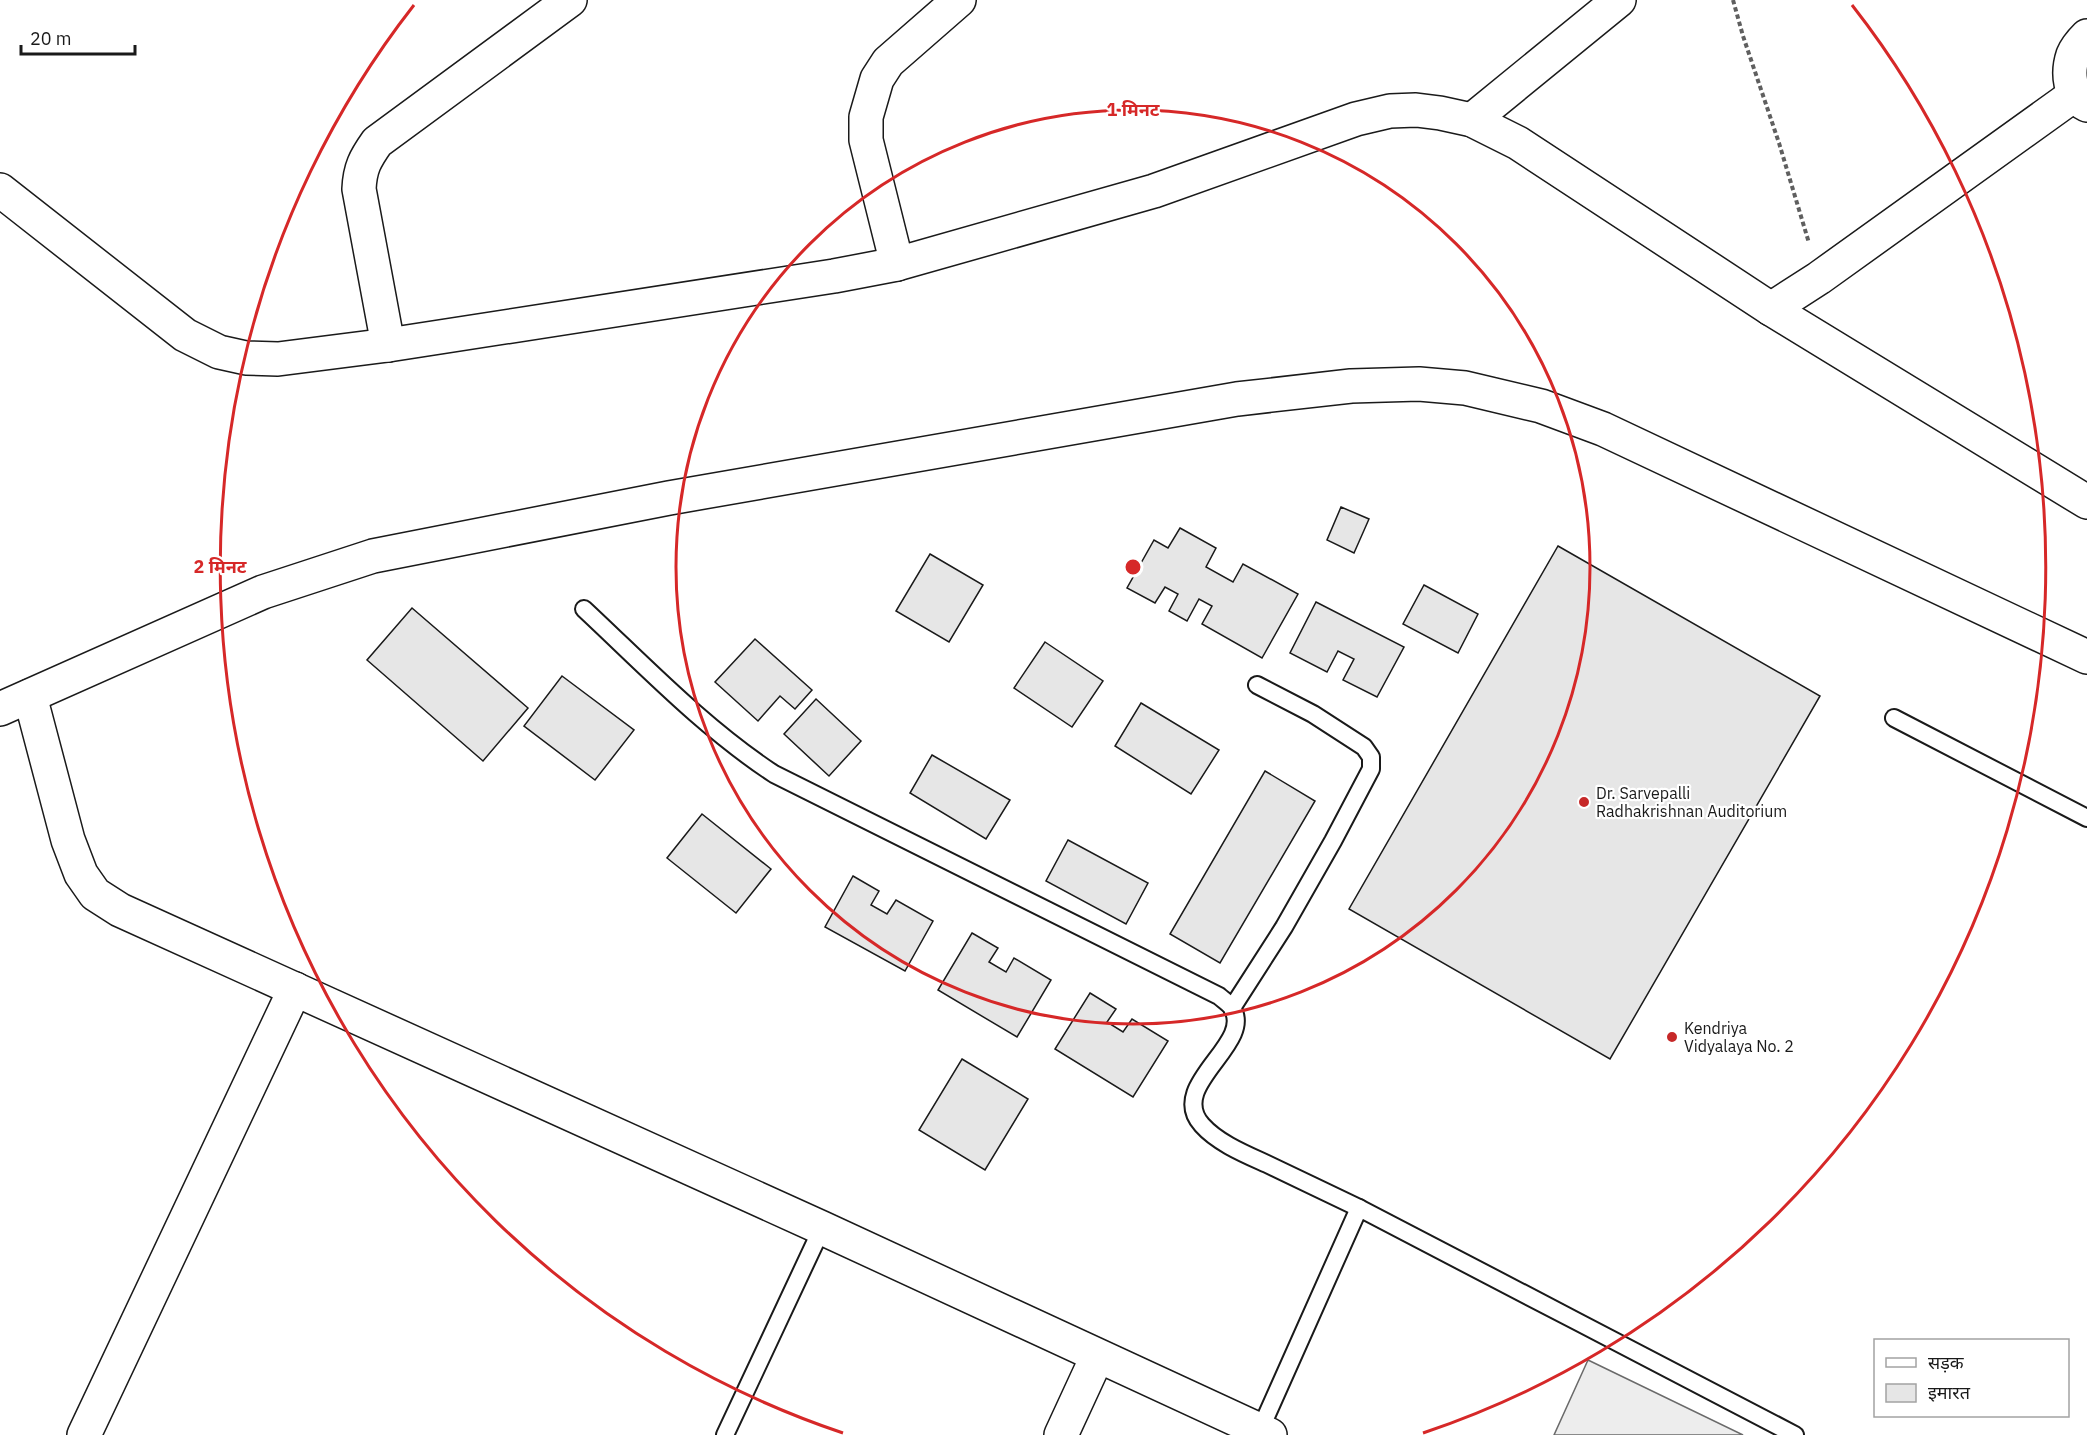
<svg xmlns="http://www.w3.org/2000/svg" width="2087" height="1435" viewBox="0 0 2087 1435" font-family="'IBM Plex Sans','Noto Sans Devanagari',sans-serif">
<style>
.built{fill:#ededed;stroke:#6a6a6a;stroke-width:1.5}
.building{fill:#e6e6e6;stroke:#1a1a1a;stroke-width:1.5}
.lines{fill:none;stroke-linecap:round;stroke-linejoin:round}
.lane-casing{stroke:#1a1a1a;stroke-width:20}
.street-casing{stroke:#1a1a1a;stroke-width:36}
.path{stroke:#5f5f5f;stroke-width:4;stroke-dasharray:4.5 3;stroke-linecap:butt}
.lane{stroke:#fff;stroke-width:16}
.street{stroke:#fff;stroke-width:33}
.ring{fill:none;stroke:#d62828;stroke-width:3}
.poi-dot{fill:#c62828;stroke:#fff;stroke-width:2}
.labels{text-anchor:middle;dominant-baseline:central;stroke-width:4.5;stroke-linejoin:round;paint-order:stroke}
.poi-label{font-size:16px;fill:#1a1a1a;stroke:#fff;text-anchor:start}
.centre{fill:#d62828;stroke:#fff;stroke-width:3}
.ring-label{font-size:18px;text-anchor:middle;font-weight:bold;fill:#d62828;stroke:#fff;stroke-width:4.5;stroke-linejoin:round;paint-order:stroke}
</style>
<rect width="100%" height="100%" fill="#fff"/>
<path class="built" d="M1588 1360 1743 1435H1554Z"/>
<g class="building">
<path d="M1341 507 1369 519 1354 553 1327 540Z"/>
<path d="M1180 528 1216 548 1206 567 1233 582 1243 564 1298 594 1262 658 1202 624 1212 606 1199 599 1187 621 1169 611 1178 594 1165 587 1155 603 1127 588 1154 540 1168 548Z"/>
<path d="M1558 546 1820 696 1610 1059 1349 909Z"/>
<path d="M930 554 983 585 949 642 896 611Z"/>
<path d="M1424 585 1478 614 1458 653 1403 624Z"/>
<path d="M1316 602 1404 647 1377 697 1343 680 1354 659 1338 651 1327 672 1290 653Z"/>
<path d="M412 608 528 708 483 761 367 660Z"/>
<path d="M755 639 812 690 795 709 780 696 758 721 715 682Z"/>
<path d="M1045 642 1103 681 1072 727 1014 688Z"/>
<path d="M562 676 634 730 595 780 524 726Z"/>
<path d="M816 699 861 741 829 776 784 734Z"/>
<path d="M1141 703 1219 750 1191 794 1115 746Z"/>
<path d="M932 755 1010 800 986 839 910 793Z"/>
<path d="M1265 771 1315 801 1220 963 1170 934Z"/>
<path d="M702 814 771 869 736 913 667 858Z"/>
<path d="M1068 840 1148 883 1126 924 1046 881Z"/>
<path d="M853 876 879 891 871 905 887 914 896 900 933 921 905 971 825 927Z"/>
<path d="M972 933 998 948 989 962 1006 972 1014 958 1051 980 1017 1037 938 990Z"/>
<path d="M1090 993 1116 1009 1107 1022 1123 1032 1132 1019 1168 1041 1133 1097 1055 1049Z"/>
<path d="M962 1059 1028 1099 985 1170 919 1130Z"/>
</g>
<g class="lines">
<g class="lane-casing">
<g id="lane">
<path d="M584 609C645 666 704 728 774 774L1219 996C1222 999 1230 1004 1232 1008 1255 1044 1166 1085 1202 1125 1218 1143 1245 1154 1267 1164 1298 1179 1330 1194 1361 1209 1506 1284 1650 1360 1795 1435"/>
<path d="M1894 718 2087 818"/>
<path d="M1232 1008 1284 927 1333 841 1371 769V757L1364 747 1313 714 1257 685"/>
<path d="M1260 1430 1359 1208"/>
<path d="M725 1435 822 1228"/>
</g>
</g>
<g class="street-casing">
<g id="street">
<path d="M2087 36C2082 41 2076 48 2073 55 2067 73 2069 96 2087 105"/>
<path d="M1472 120 1619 0"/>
<path d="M0 190 185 335 219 352 246 358 278 359 388 345 834 276 897 264 1154 191 1356 119 1390 111 1416 110 1440 113 1472 120 1518 143 1771 309 2087 502"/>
<path d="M897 264 866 140V117L877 79 888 62 959 0"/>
<path d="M1771 309 1819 278 2074 95"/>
<path d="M388 345 359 189C360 168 365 159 377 142L570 0"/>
<path d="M30 696 68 840 81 874 95 894 120 910 822 1228 1270 1435"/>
<path d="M0 709 263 592 373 556 669 498 1237 399 1351 386 1419 384 1465 388 1541 406 1603 429 2087 657"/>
<path d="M84 1435 295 989"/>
<path d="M1061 1435 1097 1357"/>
</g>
</g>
<path class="path" d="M1733 0 1743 36 1779 143 1809 243"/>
<use href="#lane" class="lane"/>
<use href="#street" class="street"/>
</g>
<g class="ring">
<circle cx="1133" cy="567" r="457"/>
<path d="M843 1433A913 913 0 0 1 414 5M1852 5A913 913 0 0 1 1423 1433"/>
</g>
<g class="poi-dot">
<circle cx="1584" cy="802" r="6"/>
<circle cx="1672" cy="1037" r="6"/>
</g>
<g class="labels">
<g class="poi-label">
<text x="1596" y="793">Dr. Sarvepalli<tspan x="1596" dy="18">Radhakrishnan Auditorium</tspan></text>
<text x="1684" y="1028">Kendriya<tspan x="1684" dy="18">Vidyalaya No. 2</tspan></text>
</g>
</g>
<circle cx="1133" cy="567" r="9" class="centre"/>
<g class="ring-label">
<text x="1133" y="116">1 मिनट</text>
<text x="220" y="573">2 मिनट</text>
</g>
<rect x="1874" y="1339" width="195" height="78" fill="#ffffff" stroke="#a3a3a3" stroke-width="1.5"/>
<rect x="1886" y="1358" width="30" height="9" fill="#ffffff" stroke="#a3a3a3" stroke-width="1.5"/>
<text x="1928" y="1369" font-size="18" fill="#1a1a1a">सड़क</text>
<rect x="1886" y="1384" width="30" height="18" fill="#e6e6e6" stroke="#a3a3a3" stroke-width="1.5"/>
<text x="1928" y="1399" font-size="18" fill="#1a1a1a">इमारत</text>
<path d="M21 45v9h114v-9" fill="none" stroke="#1a1a1a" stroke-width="3"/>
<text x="30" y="45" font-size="18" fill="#1a1a1a" stroke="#ffffff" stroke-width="4.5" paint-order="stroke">20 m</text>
</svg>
